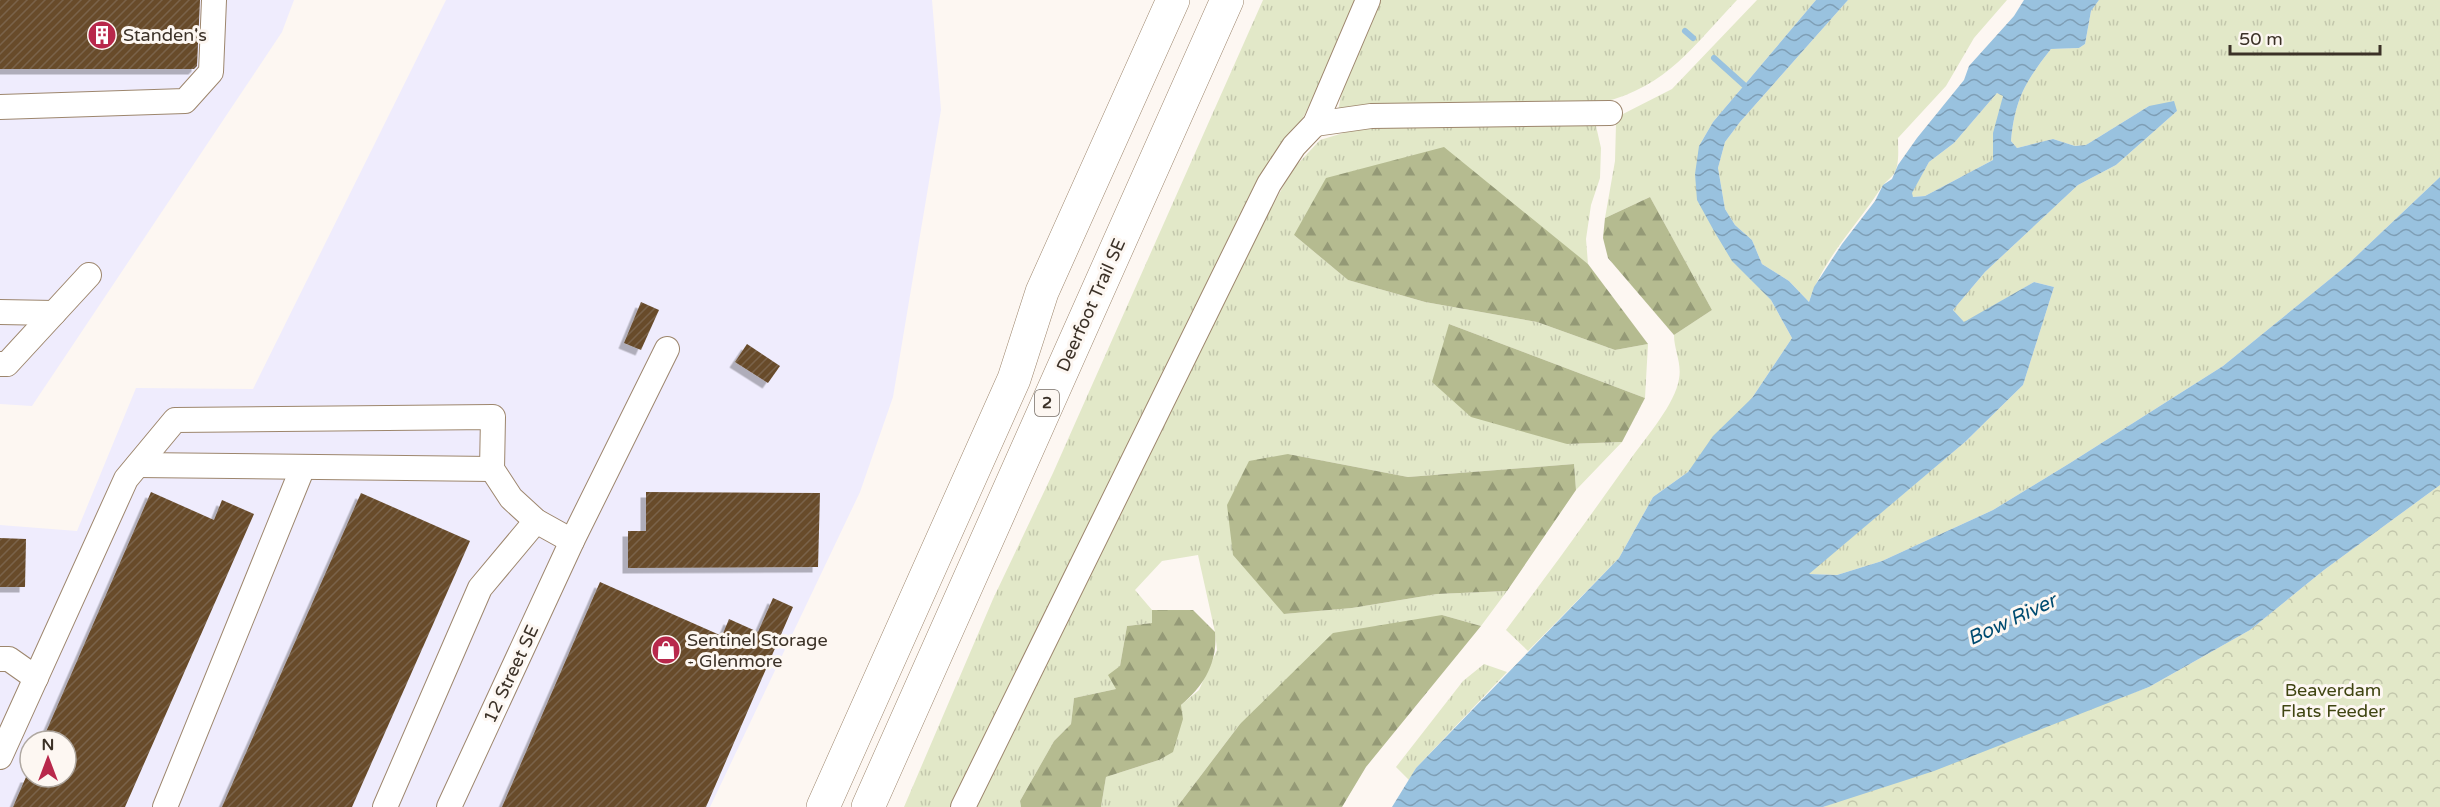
<svg xmlns="http://www.w3.org/2000/svg" width="2440" height="807" viewBox="0 0 2440 807" font-family="'Varela Round',sans-serif">
<style>
.industrial{fill:#efecfd;fill-rule:evenodd}
.grass{fill:url(#grass-tufts)}
.forest{fill:url(#forest-firs)}
.park{fill:url(#park-crowns)}
.water{fill:url(#water-waves);fill-rule:evenodd}
.lines{fill:none;stroke-linecap:round;stroke-linejoin:round}
.stream{stroke:#99c2df;stroke-width:6}
.building{fill:url(#building-hatch);filter:url(#shadow)}
.minor-casing{stroke:#9d866d;stroke-width:26}
.highway-casing{stroke:#9d866d;stroke-width:34}
.minor{stroke:#fff;stroke-width:24}
.highway{stroke:#fff;stroke-width:33}
.labels{text-anchor:middle;dominant-baseline:central;stroke-width:6;stroke-linejoin:round;paint-order:stroke}
.shield{fill:#fdf7f2;stroke:#756c64;stroke-width:1.5}
.shield-label{font-size:16px;font-weight:bold;fill:#3b3127}
.poi-label{font-size:18px;fill:#3b3127;stroke:#fdf7f2;text-anchor:start}
.street-label{font-size:18px;fill:#3b3127;stroke:#fdf7f2}
.park-label{font-size:18px;fill:#404512;stroke:#fdf7f2}
.water-label{font-size:20px;font-style:italic;fill:#004c71;stroke:#fdf7f2}
</style>
<defs>
<pattern id="grass-tufts" width="24" height="20" patternUnits="userSpaceOnUse" patternTransform="scale(1.5)"><rect width="24" height="20" fill="#e2e8c8"/><path d="M3 7l-1-3M5 7V3M7 7l1-3M15 17l-1-3M17 17v-4M19 17l1-3" fill="none" stroke="#c3c7ac"/></pattern>
<pattern id="forest-firs" width="22" height="20" patternUnits="userSpaceOnUse" patternTransform="scale(1.5)"><rect width="22" height="20" fill="#b5bb90"/><path d="M5 1l3.5 6h-7zM16 11l3.5 6h-7z" fill="#949976"/></pattern>
<pattern id="park-crowns" width="20" height="18" patternUnits="userSpaceOnUse" patternTransform="scale(1.5)"><rect width="20" height="18" fill="#e2e8c8"/><path d="M2 6a3 3 0 1 1 6 0M12 15a3 3 0 1 1 6 0" fill="none" stroke="#c3c7ac"/></pattern>
<pattern id="water-waves" width="16" height="10" patternUnits="userSpaceOnUse" patternTransform="scale(1.5)"><rect width="16" height="10" fill="#99c2df"/><path d="M0 5q4-4 8 0t8 0" fill="none" stroke="#7e9eb5"/></pattern>
<pattern id="building-hatch" width="6" height="6" patternUnits="userSpaceOnUse" patternTransform="scale(1.5)"><rect width="6" height="6" fill="#674b2c"/><path d="M-1 1l2-2M0 6l6-6M5 7l2-2" fill="none" stroke="#7a6349"/></pattern>
<filter id="shadow"><feDropShadow dx="-5.5" dy="5.5" stdDeviation="0" flood-color="#0004"/></filter>
</defs>
<rect width="100%" height="100%" fill="#fdf7f2"/>
<g class="industrial">
<path d="M0 0H294L282 32 32 406 0 404Z"/>
<path d="M446 0H932L941 110 893 397 860 492 710 807H0V525L77 531 136 388 253 389ZM30 741H66V777H30Z"/>
</g>
<g class="grass">
<path d="M1263 0H1357C1302 136 1223 262 1155 391 1084 528 1020 669 951 807H904L993 599 1053 473Z"/>
<path d="M1378 0H1737C1694 45 1667 87 1603 102L1338 111 1345 77Z"/>
<path d="M1757 0H1816L1713 122 1699 146 1754 281 1771 300 1792 338 1752 398 1688 472 1653 497 1619 558 1528 651 1506 630C1549 573 1591 515 1632 457 1647 436 1675 404 1679 379 1682 363 1674 350 1674 335L1712 310 1650 197 1605 218 1615 161 1616 124 1621 115 1672 89Z"/>
<path d="M1848 0H2007L1974 38 1946 86 1898 138C1898 147 1899 157 1897 166 1895 177 1887 179 1881 188 1858 224 1822 260 1809 302L1789 281 1762 264 1752 240 1735 225 1725 209 1718 168 1725 142 1740 122Z"/>
<path d="M2099 0H2440V177L2346 266 2223 366 2070 463 1993 510 1882 561 1837 575 1808 574 1965 442 2023 385 2054 287 2034 282 1964 323 1953 310 1985 272 2078 185 2116 165 2177 111 2149 106 2086 145 2075 146 2053 139 2017 148 2011 141C2015 99 2025 82 2051 49L2079 48 2085 44 2091 11Z"/>
<path d="M1997 93 2003 95 1993 160 1925 196 1913 197 1911 194 1929 162 1954 143Z"/>
<path d="M1574 121 1596 126 1601 148 1600 178 1591 205 1586 239 1588 264 1546 233 1294 235 1348 280 1425 302 1537 322 1615 350 1648 344 1645 398 1449 324 1567 444 1622 442 1576 490 1574 464 1408 477 1288 454 1284 614 1352 608 1437 594 1507 591 1481 626 1442 615 1240 724 1177 807H1101L1106 777 1159 760 1182 719 1181 705 1199 690 1217 650 1215 632 1198 555 1162 561 1135 590 1152 610 1153 623 1127 626 1116 689 1074 698 1071 724 1054 741 1020 801 1021 807H970L1257 233 1293 169 1320 140 1363 127Z"/>
<path d="M1484 664 1507 672 1416 768 1409 780 1396 767 1463 681Z"/>
</g>
<g class="forest">
<path d="M1444 147 1588 264 1648 344 1615 350 1537 322 1425 302 1348 280 1294 235 1326 178Z"/>
<path d="M1650 197 1712 310 1674 335 1608 258 1603 238 1605 218Z"/>
<path d="M1449 324 1645 398 1622 442 1567 444 1471 417 1432 382Z"/>
<path d="M1288 454 1408 477 1574 464 1576 490 1507 591 1437 594 1352 608 1284 614 1233 555 1227 505 1249 461Z"/>
<path d="M1152 610H1193L1215 632C1218 662 1204 686 1181 705L1183 719 1173 752 1159 760 1106 777 1101 807H1021L1020 801 1054 741 1071 724 1074 698 1116 689 1108 675 1120 666 1127 626 1152 623Z"/>
<path d="M1442 615 1481 626 1366 767 1342 807H1177L1240 724 1333 633Z"/>
</g>
<path class="park" d="M2440 485V807H1823L2149 687 2250 630 2324 570Z"/>
<path class="water" d="M1816 0H1848L1740 122 1725 142 1718 168 1725 209 1735 225 1752 240 1762 264 1789 281 1809 302 1814 287 1842 244 1875 201 1883 185 1892 179 1898 165 1917 138 1964 80 1969 66 2014 16 2024 0H2099L2091 11 2085 44 2079 48 2051 49C2025 82 2015 99 2011 141L2017 148 2053 139 2075 146 2086 145 2149 106 2174 101 2177 111 2116 165 2078 185 1985 272 1953 310 1964 322 2034 282 2054 287 2023 385 1965 442 1809 574 1837 575 1882 561 1993 510 2070 463 2223 366 2346 266 2440 177V485L2324 570 2250 630 2149 687 1934 771 1823 807H1392L1416 768 1619 558 1653 497 1688 472 1713 436 1752 398 1792 338 1771 300 1732 261 1714 231 1697 200 1695 174 1699 146 1713 122ZM1997 93 2003 96 1993 133V160L1925 196 1913 197 1912 193 1929 162 1954 143Z"/>
<g class="lines">
<g class="stream">
<path d="M1685 31 1693 38"/>
<path d="M1714 58 1744 85"/>
</g>
</g>
<g class="building">
<path d="M0 0H200L197 66 194 69H0Z"/>
<path d="M641 302 659 310 641 350 624 343Z"/>
<path d="M747 344 780 366 768 383 735 362Z"/>
<path d="M151 492 214 520 222 500 254 514 125 807H13L26 777H66V741H42Z"/>
<path d="M646 492 820 493 818 567 628 568V531H646Z"/>
<path d="M361 493 470 541 352 807H222Z"/>
<path d="M0 538 26 539 25 587H0Z"/>
<path d="M600 582 722 636 729 619 758 632 773 598 793 607 706 807H502Z"/>
</g>
<g class="lines">
<g class="minor-casing">
<g id="minor">
<path d="M0 107 185 101 211 72 214 0"/>
<path d="M1315 124 1371 116 1610 113"/>
<path d="M0 312 54 313"/>
<path d="M0 364H7L89 275"/>
<path d="M138 465 492 469"/>
<path d="M0 659H9L36 678"/>
<path d="M0 757 126 479 175 420 493 417 492 469 511 498 536 521 572 541"/>
<path d="M165 807 303 467"/>
<path d="M385 807 480 588 536 521"/>
<path d="M449 807 572 541 667 349"/>
<path d="M963 807 1269 184 1294 146 1315 124 1368 0"/>
</g>
</g>
<g class="highway-casing">
<g id="highway">
<path d="M823 807 1014 379 1042 292 1173 0"/>
<path d="M868 807 1227 0"/>
</g>
</g>
<use href="#minor" class="minor"/>
<use href="#highway" class="highway"/>
</g>
<defs>
<g id="building-disc" transform="scale(1.5)"><circle r="9.5" fill="#b8284b" stroke="#fdf7f2"/><path d="M-4-6H4V6H1V3H-1V6H-4ZM-2.5-4.3h1.7v1.8h-1.7ZM.8-4.3h1.7v1.8H.8ZM-2.5-1h1.7V.8h-1.7ZM.8-1h1.7V.8H.8Z" fill="#fff"/></g>
<g id="shop-disc" transform="scale(1.5)"><circle r="9.5" fill="#b8284b" stroke="#fdf7f2"/><path d="M-5-2.5h2.3a2.7 3.5 0 0 1 5.4 0H5L5.5 6h-11ZM-1.5-2.5h3a1.5 2.3 0 0 0-3 0Z" fill="#fff"/></g>
</defs>
<g fill-rule="evenodd">
<use href="#building-disc" x="102" y="35"/>
<use href="#shop-disc" x="666" y="650"/>
</g>
<g class="labels">
<rect class="shield" x="1035" y="390" width="24" height="26" rx="4.5"/>
<g class="shield-label">
<text x="1047" y="403">2</text>
</g>
<g class="poi-label">
<text x="123" y="35">Standen's</text>
<text x="687" y="640">Sentinel Storage<tspan x="687" dy="21">- Glenmore</tspan></text>
</g>
<g class="street-label">
<text transform="translate(1091 305) rotate(-66)">Deerfoot Trail SE</text>
<text transform="translate(511 674) rotate(-65)">12 Street SE</text>
</g>
<g class="park-label">
<text x="2333" y="690">Beaverdam<tspan x="2333" dy="21">Flats Feeder</tspan></text>
</g>
<g class="water-label">
<text transform="translate(2012 620) rotate(-25)">Bow River</text>
</g>
</g>
<g transform="translate(48 759)"><circle r="28" fill="#fdf7f2" stroke="#afa8a1" stroke-width="1.5"/>
<path d="M0-4.5L10 22L0 15L-10 22Z" fill="#b8284b"/>
<text y="-9" font-size="16" font-weight="bold" text-anchor="middle" fill="#3b3127">N</text>
</g>
<path d="M2230 45v9h150v-9" fill="none" stroke="#3b3127" stroke-width="3"/>
<text x="2239" y="45" font-size="18" fill="#3b3127" stroke="#fdf7f2" stroke-width="4.5" paint-order="stroke">50 m</text>
</svg>
